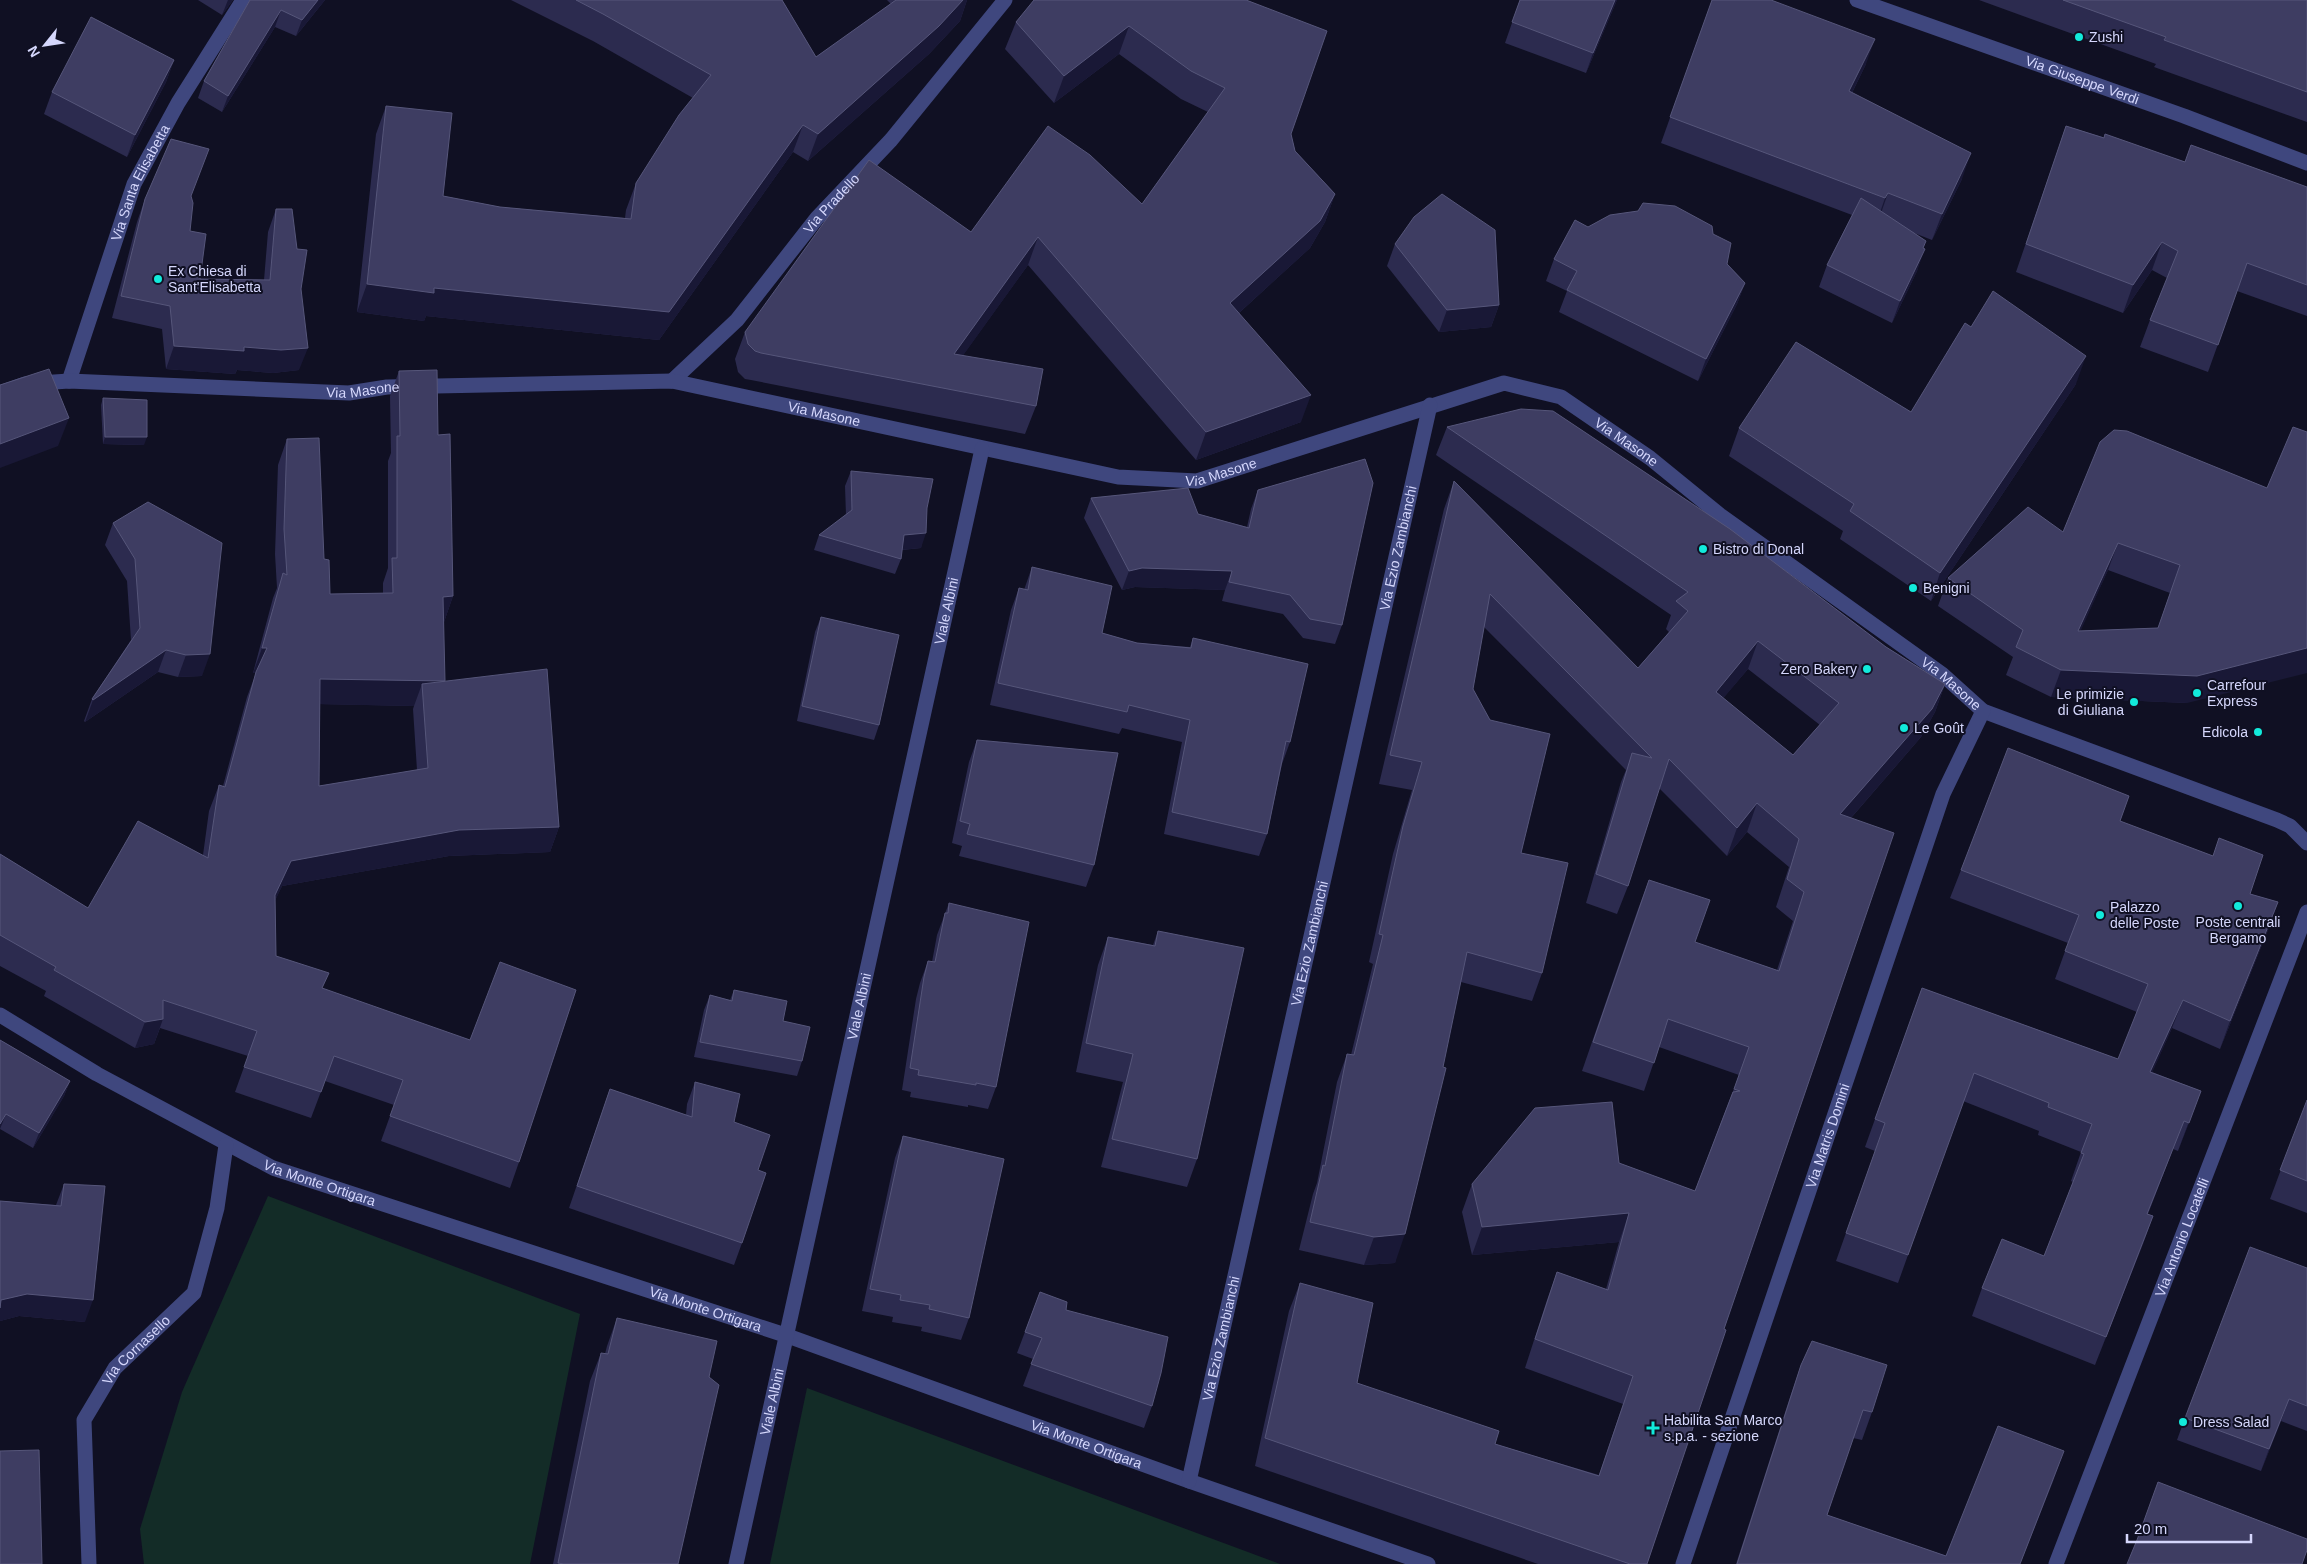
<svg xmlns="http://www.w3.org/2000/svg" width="2307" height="1564" viewBox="0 0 2307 1564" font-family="Helvetica,sans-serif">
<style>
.green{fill:#132c27}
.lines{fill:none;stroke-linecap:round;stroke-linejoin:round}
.minor{stroke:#3f477e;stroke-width:15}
.wall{fill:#2c2b4f;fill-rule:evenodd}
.shaded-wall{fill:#191836}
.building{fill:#3e3d62;stroke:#56567a;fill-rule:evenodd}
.poi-dot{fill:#12eadb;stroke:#101023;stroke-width:2}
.labels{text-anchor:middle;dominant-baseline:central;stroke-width:4;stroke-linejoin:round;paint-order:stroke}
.poi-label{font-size:14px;fill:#d5d7fc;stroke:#101023;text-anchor:start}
.street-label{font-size:14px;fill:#d5d7fc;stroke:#101023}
</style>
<rect width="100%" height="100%" fill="#101023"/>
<g class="green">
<path d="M268 1196 580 1314 530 1564H144L140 1529 182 1392Z"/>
<path d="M807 1388 1280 1564H770Z"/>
</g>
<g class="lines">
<g class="minor">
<path id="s1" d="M1857 0 2184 116 2307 163"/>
<path id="s2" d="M69 381 134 184 178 103 243 0"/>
<path id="s3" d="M672 381 737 320 817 218 891 140 1005 0"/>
<path id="s4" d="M0 393 25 384 69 381 349 393 387 387 672 381 1118 477 1197 481 1504 383 1561 397 1650 458 1720 515 1942 674 1983 711 2277 820 2290 826 2307 843"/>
<path id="s5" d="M0 1015 97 1074 273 1168 785 1335 1189 1481 1428 1564"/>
<path id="s6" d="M1189 1481 1430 405"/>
<path id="s7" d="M89 1564 84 1420 115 1368 194 1293 217 1208 226 1145"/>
<path id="s8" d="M736 1564 982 449"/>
<path id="s9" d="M1683 1564 1943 794 1983 711"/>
<path id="s10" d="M2056 1564 2307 912"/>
</g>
</g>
<g class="wall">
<path d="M198 0H233L222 15Z"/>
<path d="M250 0H325L296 36 275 27 222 112 198 98 204 81Z"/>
<path d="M511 0H782L816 57 891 4 887 0H967L960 21 929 54 808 161 793 152 659 340 426 316 424 321 357 312 376 134 386 106 443 196 500 207 625 218 626 210 636 183 693 98 593 41Z"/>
<path d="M1246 0 1291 134 1295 151 1335 194 1325 222 1310 248 1239 313 1301 422 1196 460 1028 265 963 355 1036 406 1025 434 751 380 745 379 738 372 735 359 745 332 971 232 1142 204 1208 112 1181 99 1119 54 1054 103 1005 49 1016 22Z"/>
<path d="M1520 0H1617L1586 73 1505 43Z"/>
<path d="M1712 0 1866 64 1852 93 1962 179 1932 240 1914 233 1924 248 1917 271 1892 323 1819 287 1827 265 1852 215 1661 143Z"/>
<path d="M1979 0H2307V122L2154 67 2156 64Z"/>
<path d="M174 60 166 82 127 157 44 114 52 92Z"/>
<path d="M2066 126 2185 162 2307 187V316L2237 291 2208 372 2140 347 2150 320 2167 278 2152 270 2123 313 2016 272Z"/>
<path d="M191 197 190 231 200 279 264 280 268 232 276 209 301 289 299 370 273 373 237 370 235 374 166 369 162 329 112 318 137 222 145 199Z"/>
<path d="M1588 227 1713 234 1727 264 1745 283 1737 304 1698 381 1559 312 1567 291 1546 281 1554 259Z"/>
<path d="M1395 244 1499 305 1491 327 1439 332 1387 266Z"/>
<path d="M399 371 438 435 453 596 444 622V681L559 827 550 852 449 856 282 886 275 900 276 956 323 989 519 1162 510 1188 381 1141 394 1105 325 1081 311 1118 235 1092 248 1056 160 1028 154 1044 135 1048 44 996 46 991 0 966V854L88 908 203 855 209 811 219 785 223 786 247 697 256 673H253L273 598 277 588 275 554 278 465 287 439 324 559 330 594 383 593V583L388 568V461L391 453 390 396ZM320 704 414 706 413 709 417 770 319 786Z"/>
<path d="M2076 384 1931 601 1840 539 1843 531 1729 456 1739 428 1911 412Z"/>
<path d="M103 398 144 445 103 444 101 405Z"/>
<path d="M1447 427 1886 647 1945 684 1935 712 1921 737 1851 818 1724 1329 1647 1564H1538L1255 1466 1289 1311 1300 1283 1357 1383 1495 1444 1599 1475 1623 1404 1525 1368 1547 1300 1557 1272 1606 1289 1619 1242 1472 1255 1462 1212 1472 1184 1619 1163 1695 1191 1739 1075 1659 1047 1644 1091 1582 1071 1638 909 1649 880 1695 943 1777 970 1793 921 1776 907 1789 867 1747 832 1727 856 1659 788 1628 886 1617 914 1586 903 1621 782 1626 770 1484 627 1473 689 1521 853 1542 973 1532 1001 1461 982 1395 1263 1364 1265 1299 1250 1313 1194 1317 1183 1337 1082 1347 1054 1351 1055 1373 964 1369 962 1393 854 1412 790 1379 784 1444 509 1454 481 1638 668 1669 632 1666 629 1671 615 1436 455ZM1748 669 1820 725 1793 755 1723 698Z"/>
<path d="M851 471 927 508 921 548 902 550 901 559 895 574 814 550 819 535 846 515 845 486Z"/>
<path d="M2267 488 2187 703 2051 697 2006 675 2013 657 1938 606 1948 578 2063 532ZM2108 570 2170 593 2158 628 2080 631Z"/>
<path d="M1258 490 1342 625 1335 644 1303 638 1283 614 1222 601 1225 590 1135 587 1122 590 1084 518 1091 498 1198 514 1247 527 1251 509Z"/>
<path d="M148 502 202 676 178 677 158 672 85 722 84 721 92 699 131 640 127 581 105 545 113 523Z"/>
<path d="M1032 567 1102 633 1137 643 1190 647 1193 638 1290 742 1282 764 1267 834 1259 856 1164 834 1182 742 1122 728 1119 734 990 705 1011 610 1019 588 1024 590Z"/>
<path d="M821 617 879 725 874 740 797 721 815 632Z"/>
<path d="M977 740 1094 865 1086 887 959 856 962 846 952 843 969 762Z"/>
<path d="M2120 821 2250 894 2278 902 2268 930 2220 1049 2172 1028 2152 1072 2201 1091 2178 1151 2173 1149 2148 1214 2153 1216 2143 1244 2095 1365 1972 1316 1982 1288 2044 1256 2073 1182 2071 1181 2081 1152 2038 1135 2039 1131 1963 1101 1898 1283 1836 1261 1875 1151 1865 1147 1922 988 2118 1059 2137 1012 2055 979 2068 943 1950 898 1961 870Z"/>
<path d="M949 903 996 1087 988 1109 968 1105V1107L910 1097 911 1092 902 1090 916 999 920 983 928 961 932 962 937 935Z"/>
<path d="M1158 931 1197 1159 1187 1187 1101 1167 1123 1082 1076 1072 1098 965 1108 937 1153 945Z"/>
<path d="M734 990 783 1021 802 1061 797 1076 694 1057 704 1010 710 995 730 1000Z"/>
<path d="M0 1040 70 1081 64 1096 33 1148 0 1129Z"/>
<path d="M695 1082 734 1122 758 1170 742 1243 734 1265 569 1208 610 1089 686 1115 687 1104Z"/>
<path d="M2307 1100V1213L2270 1199Z"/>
<path d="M903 1136 969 1318 961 1340 921 1331 922 1327 892 1322 893 1317 862 1311 895 1158Z"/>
<path d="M64 1184 85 1322 19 1316 0 1321V1201L56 1205Z"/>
<path d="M2307 1268V1431L2281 1421 2261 1471 2177 1440 2185 1418Z"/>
<path d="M1040 1292 1066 1310 1152 1406 1144 1428 1023 1386 1033 1359 1017 1353Z"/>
<path d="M617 1318 709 1377 678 1564H553L590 1381 601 1353 605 1354 607 1346Z"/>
<path d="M1801 1365 1872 1412 1862 1440 1853 1438 1827 1515 1946 1556 2054 1479 2020 1564H1736L1791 1394Z"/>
</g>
<g class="shaded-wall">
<path d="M228 0H233L222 15Z"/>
<path d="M318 0H325L296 36 302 20Z"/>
<path d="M963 0H967L960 21 929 54 808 161 818 134Z"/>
<path d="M1615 0H1617L1586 73 1593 53Z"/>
<path d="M281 10 275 27 222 112 228 96Z"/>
<path d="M1129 26 1119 54 1054 103 1064 76Z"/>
<path d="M1875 39 1866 64 1840 117 1849 91Z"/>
<path d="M174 60 166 82 127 157 135 135Z"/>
<path d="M803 125 793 152 659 340 426 316 424 321 357 312 367 284 434 288 669 312Z"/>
<path d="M1971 153 1962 179 1932 240 1942 214Z"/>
<path d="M1888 193 1879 219 1876 224 1885 198Z"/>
<path d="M1335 194 1325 222 1310 248 1219 331 1230 303Z"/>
<path d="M1038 237 1028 265 944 382 954 354Z"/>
<path d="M1926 241 1919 262 1925 249 1917 271 1892 323 1900 301Z"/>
<path d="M2162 242 2152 270 2123 313 2133 285Z"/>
<path d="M1745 283 1737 304 1698 381 1706 359Z"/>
<path d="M1499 305 1491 327 1439 332 1447 310Z"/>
<path d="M174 346 244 347 308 348 299 370 273 373 237 370 235 374 166 369Z"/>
<path d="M2086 356 2076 384 1931 601 1940 573Z"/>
<path d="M1311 395 1301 422 1196 460 1206 432Z"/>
<path d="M69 418 58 446 0 468V444Z"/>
<path d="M105 437H147L144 445 103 444Z"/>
<path d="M926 533 921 548 899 550 904 535Z"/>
<path d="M2118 543 2108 570 2068 659 2078 631Z"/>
<path d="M1142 568 1232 571 1225 590 1135 587 1122 590 1129 571Z"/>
<path d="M453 596 444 622H434L443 597Z"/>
<path d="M1758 641 1748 669 1705 720 1716 692Z"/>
<path d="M262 648H267L258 673H253Z"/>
<path d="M2307 648V673L2187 703 2051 697 2061 670Z"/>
<path d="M166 650 158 672 85 722 93 700Z"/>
<path d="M210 654 202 676 178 677 186 655Z"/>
<path d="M320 679 445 681 424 706 422 684 414 706 311 704Z"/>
<path d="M1945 684 1935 712 1921 737 1830 842 1840 814Z"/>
<path d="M1757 803 1747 832 1727 856 1737 828Z"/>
<path d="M559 827 550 852 449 856 282 886 266 920 275 895 291 861 459 830Z"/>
<path d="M2278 902 2268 930 2220 1049 2230 1021Z"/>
<path d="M2183 1000 2172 1028 2140 1100 2150 1072Z"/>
<path d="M163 1019 154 1044 135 1048 145 1022Z"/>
<path d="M70 1081 64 1096 33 1148 39 1133Z"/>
<path d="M2201 1091 2190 1119 2178 1151 2189 1123Z"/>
<path d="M6 1114 0 1129V1124Z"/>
<path d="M2184 1121 2173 1149 2137 1242 2147 1214Z"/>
<path d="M1629 1213 1619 1242 1472 1255 1482 1227Z"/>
<path d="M2153 1216 2143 1244 2095 1365 2106 1337Z"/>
<path d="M1405 1234 1395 1263 1364 1265 1374 1237Z"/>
<path d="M27 1294 93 1300 85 1322 19 1316 0 1321V1303L1 1300Z"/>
<path d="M2289 1399 2281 1421 2261 1471 2269 1449Z"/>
<path d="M2064 1451 2054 1479 2020 1564Z"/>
</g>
<g class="building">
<path d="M250 0H318L302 20 281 10 228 96 204 81Z"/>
<path d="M576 0H782L816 57 896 0H963L939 26 818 134 803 125 669 312 434 288V293L367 284 386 106 452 113 443 196 500 207 631 219 636 183 679 115 711 75 603 14Z"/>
<path d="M1034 0H1246L1327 31 1291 134 1295 151 1335 194 1320 221 1230 303 1311 395 1206 432 1038 237 954 354 1043 369 1036 406 761 353 755 351 748 344 745 332 869 160 971 232 1048 126 1090 155 1142 204 1225 88 1191 71 1129 26 1064 76 1016 22Z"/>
<path d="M1520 0H1615L1593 53 1512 22Z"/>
<path d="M1712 0H1771L1875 39 1849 91 1971 153 1942 214 1888 193 1885 198 1670 117Z"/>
<path d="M2063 0H2307V92L2164 40 2166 37Z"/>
<path d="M91 17 174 60 135 135 52 92Z"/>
<path d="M2066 126 2104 138 2105 134 2185 162 2191 145 2307 187V285L2247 263 2218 345 2150 320 2178 251 2162 242 2133 285 2026 244Z"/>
<path d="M171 139 209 149 191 196 193 203 190 231 206 234 200 279 270 280 276 209H292L297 249 307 250 301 289 308 348 281 350 244 347V351L174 346 170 306 121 296 145 199Z"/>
<path d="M1442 194 1495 230 1499 305 1447 310 1395 244 1414 217Z"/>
<path d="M1861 198 1926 241 1923 248 1925 249 1900 301 1827 265Z"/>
<path d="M1643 203 1675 206 1712 226 1713 234 1731 243 1727 264 1745 283 1706 359 1567 290 1577 271 1554 259 1575 220 1588 227 1610 215 1638 211Z"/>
<path d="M1993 291 2086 356 1940 573 1850 511 1854 504 1739 428 1796 342 1911 412 1965 323 1971 327Z"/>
<path d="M49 369 69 418 0 444V385Z"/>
<path d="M437 370 438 435 450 434 453 596 443 597 445 681 320 679 319 786 428 768 422 684 547 669 559 827 459 830 291 861 275 895 276 956 329 973 322 988 470 1040 500 962 576 990 519 1162 390 1116 403 1080 334 1056 321 1092 244 1067 257 1031 163 1000V1019L145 1022 54 970 56 967 0 935V854L88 908 138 821 208 858 219 785 225 787 256 672 267 648H262L283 573 287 575 284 529 287 439 319 438 324 559 329 560 330 594 393 593 392 558H397V436H400L399 371Z"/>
<path d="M103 398 147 400V437H105Z"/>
<path d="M1521 409 1553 411 1730 529 1886 647 1945 684 1932 709 1840 814 1894 833 1724 1329 1726 1330 1647 1564H1630L1265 1438 1300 1283 1373 1303 1357 1383 1499 1431 1495 1444 1599 1476 1633 1376 1535 1339 1557 1272 1608 1290 1629 1213 1482 1227 1472 1184 1535 1108 1612 1102 1619 1163 1695 1191 1733 1092 1740 1091 1734 1089 1749 1047 1668 1019 1654 1063 1593 1042 1649 880 1710 900 1695 942 1779 971 1804 892 1787 879 1799 839 1757 803 1737 828 1669 759 1628 886 1596 874 1632 753 1652 758 1490 594 1473 689 1490 720 1550 734 1521 853 1568 863 1542 973 1467 952 1443 1067 1446 1068 1405 1234 1374 1237 1310 1222 1323 1165 1325 1166 1347 1054 1354 1055 1383 935 1379 934 1403 826 1422 762 1390 755 1454 481 1638 668 1688 611 1676 601 1688 592 1447 427ZM1758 641 1839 703 1793 755 1716 692Z"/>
<path d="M2293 427 2307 432V648L2197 676 2061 670 2016 647 2023 630 1948 578 2028 507 2063 532 2100 442 2114 430 2127 431 2267 488ZM2118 543 2180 565 2158 628 2078 631Z"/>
<path d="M1365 459 1373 483 1342 625 1310 619 1290 595 1229 582 1232 571 1142 568 1129 571 1091 498 1188 488 1198 514 1249 528 1258 490Z"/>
<path d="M851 471 933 479 927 508 926 533 904 535 901 559 819 535 852 510Z"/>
<path d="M148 502 222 543 210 654 186 655 166 650 93 700 92 699 140 628 135 559 113 523Z"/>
<path d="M1032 567 1112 586 1102 633 1137 643 1191 648 1193 638 1308 664 1290 742 1286 741 1267 834 1172 812 1190 720 1129 705 1127 712 998 683 1019 588 1028 590Z"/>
<path d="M821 617 899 635 879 725 802 706Z"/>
<path d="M977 740 1118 753 1094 865 967 834 970 824 960 821Z"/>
<path d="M2008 748 2129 796 2120 821 2213 856 2219 838 2263 855 2250 894 2278 902 2230 1021 2183 1000 2150 1072 2201 1091 2189 1123 2184 1121 2147 1214 2153 1216 2106 1337 1982 1288 2002 1239 2044 1256 2084 1154 2081 1153 2092 1124 2048 1107 2049 1103 1974 1073 1908 1255 1846 1233 1885 1123 1875 1119 1922 988 2118 1059 2148 984 2065 951 2079 915 1961 870Z"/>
<path d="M949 903 1029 922 996 1087 976 1083V1085L918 1075 919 1070 910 1068 924 977 928 961 935 962 945 913H948Z"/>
<path d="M1158 931 1244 948 1197 1159 1112 1139 1133 1054 1086 1043 1108 937 1155 946Z"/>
<path d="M734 990 787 1001 783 1021 810 1027 802 1061 700 1042 710 995 732 1001Z"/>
<path d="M0 1040 70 1081 39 1133 6 1114 0 1124Z"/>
<path d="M695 1082 740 1094 734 1122 770 1135 758 1170 766 1173 742 1243 577 1186 610 1089 692 1117Z"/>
<path d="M2307 1100V1181L2280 1170Z"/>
<path d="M903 1136 1004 1159 969 1318 929 1309 930 1305 900 1300 901 1295 870 1289Z"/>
<path d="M64 1184 105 1186 93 1300 27 1294 1 1300 0 1308V1201L61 1206Z"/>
<path d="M2250 1247 2307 1268V1406L2289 1399 2269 1449 2185 1418Z"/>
<path d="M1040 1292 1067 1302 1066 1310 1168 1337 1161 1373 1152 1406 1031 1364 1042 1338 1025 1332Z"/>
<path d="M617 1318 717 1341 709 1377 719 1385 678 1564H564L558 1563 601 1353 608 1354Z"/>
<path d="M1812 1341 1887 1365 1872 1412 1863 1410 1827 1515 1946 1556 1998 1426 2064 1451 2020 1564H1737L1801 1365Z"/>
<path d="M39 1450 42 1564H0V1451Z"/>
<path d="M2158 1482 2307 1539V1550L2302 1564H2127L2137 1540Z"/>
</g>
<g class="poi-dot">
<circle cx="2079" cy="37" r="5"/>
<circle cx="158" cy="279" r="5"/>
<circle cx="1703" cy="549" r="5"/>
<circle cx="1913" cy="588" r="5"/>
<circle cx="1867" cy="669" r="5"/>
<circle cx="2197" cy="693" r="5"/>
<circle cx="2134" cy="702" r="5"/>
<circle cx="1904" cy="728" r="5"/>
<circle cx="2258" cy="732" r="5"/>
<circle cx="2238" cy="906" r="5"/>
<circle cx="2100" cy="915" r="5"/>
<circle cx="2183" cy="1422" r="5"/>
<path d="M1650.5 1420.5h5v5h5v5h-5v5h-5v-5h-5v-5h5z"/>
</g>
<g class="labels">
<g class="poi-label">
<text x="2089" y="37">Zushi</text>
<text x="168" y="271">Ex Chiesa di<tspan x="168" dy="16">Sant'Elisabetta</tspan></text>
<text x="1713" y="549">Bistro di Donal</text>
<text x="1923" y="588">Benigni</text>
<text x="1857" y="669" text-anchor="end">Zero Bakery</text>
<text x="2207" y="685">Carrefour<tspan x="2207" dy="16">Express</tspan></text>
<text x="2124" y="694" text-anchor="end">Le primizie<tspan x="2124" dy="16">di Giuliana</tspan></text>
<text x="1914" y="728">Le Goût</text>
<text x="2248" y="732" text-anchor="end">Edicola</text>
<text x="2110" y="907">Palazzo<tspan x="2110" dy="16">delle Poste</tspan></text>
<text x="2238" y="922" text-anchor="middle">Poste centrali<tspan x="2238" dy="16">Bergamo</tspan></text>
<text x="1664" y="1420">Habilita San Marco<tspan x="1664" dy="16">s.p.a. - sezione</tspan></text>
<text x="2193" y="1422">Dress Salad</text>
</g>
<g class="street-label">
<text stroke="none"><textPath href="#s1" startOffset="239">Via Giuseppe Verdi</textPath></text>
<text stroke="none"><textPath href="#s2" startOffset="211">Via Santa Elisabetta</textPath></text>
<text stroke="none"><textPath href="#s3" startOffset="239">Via Pradello</textPath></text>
<text stroke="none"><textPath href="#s4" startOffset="365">Via Masone</textPath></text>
<text stroke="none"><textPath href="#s4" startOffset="830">Via Masone</textPath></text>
<text stroke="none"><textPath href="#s4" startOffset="1670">Via Masone</textPath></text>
<text stroke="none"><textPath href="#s4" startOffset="1235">Via Masone</textPath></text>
<text stroke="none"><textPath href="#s6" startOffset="956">Via Ezio Zambianchi</textPath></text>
<text stroke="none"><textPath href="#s8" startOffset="976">Viale Albini</textPath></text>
<text stroke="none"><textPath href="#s4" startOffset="2075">Via Masone</textPath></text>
<text stroke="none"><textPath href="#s6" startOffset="551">Via Ezio Zambianchi</textPath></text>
<text stroke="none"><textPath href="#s8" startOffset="571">Viale Albini</textPath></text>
<text stroke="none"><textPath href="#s9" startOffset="452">Via Matris Domini</textPath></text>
<text stroke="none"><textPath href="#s5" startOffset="362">Via Monte Ortigara</textPath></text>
<text stroke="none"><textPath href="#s10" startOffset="350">Via Antonio Locatelli</textPath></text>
<text stroke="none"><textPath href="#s5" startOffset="768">Via Monte Ortigara</textPath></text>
<text stroke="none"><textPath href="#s6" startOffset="146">Via Ezio Zambianchi</textPath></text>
<text stroke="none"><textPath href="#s7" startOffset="232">Via Cornasello</textPath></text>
<text stroke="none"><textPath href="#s8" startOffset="166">Viale Albini</textPath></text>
<text stroke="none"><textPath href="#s5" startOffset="1172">Via Monte Ortigara</textPath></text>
</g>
</g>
<g transform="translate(45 45) rotate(240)" stroke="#101023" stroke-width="4" paint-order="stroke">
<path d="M0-4L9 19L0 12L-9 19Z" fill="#d5d7fc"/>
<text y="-8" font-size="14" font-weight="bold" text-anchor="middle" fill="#d5d7fc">N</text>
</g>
<path d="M2127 1534v8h124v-8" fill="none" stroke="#d5d7fc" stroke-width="2.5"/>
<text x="2134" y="1534" font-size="15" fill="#d5d7fc" stroke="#101023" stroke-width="4" paint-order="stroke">20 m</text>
</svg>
